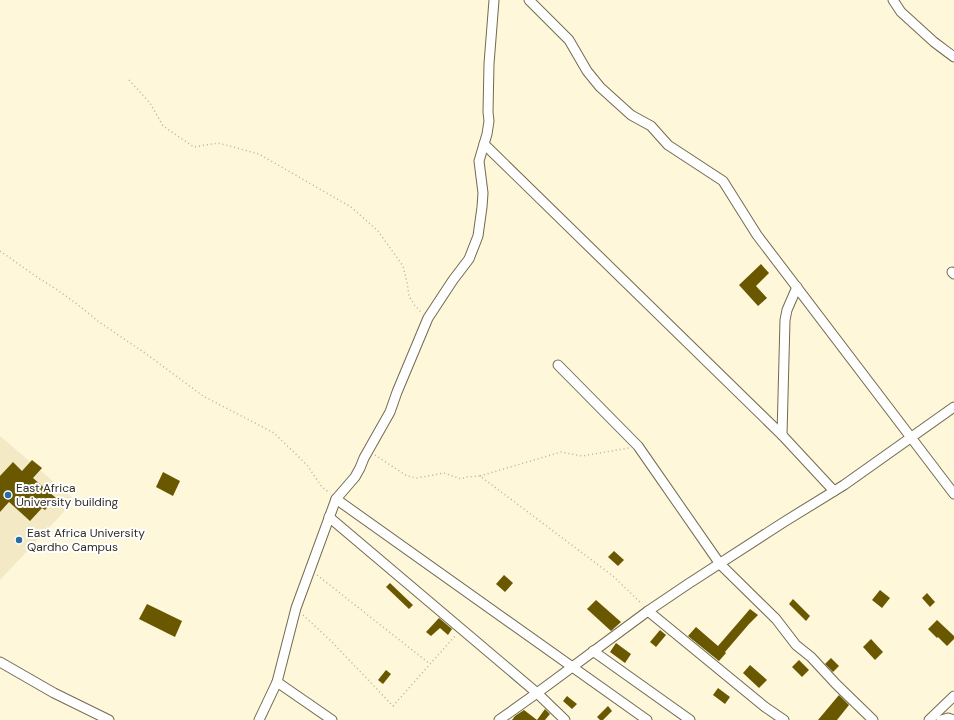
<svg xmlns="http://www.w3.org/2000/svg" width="954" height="720" viewBox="0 0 954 720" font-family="'DM Sans',sans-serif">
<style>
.built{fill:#f3eac5}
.building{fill:#695800}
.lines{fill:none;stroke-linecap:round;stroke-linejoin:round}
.minor-casing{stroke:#716b51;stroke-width:11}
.path{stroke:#b8b29b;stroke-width:1.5;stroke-dasharray:1 3;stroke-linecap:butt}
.minor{stroke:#fff;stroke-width:9}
.poi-dot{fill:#286ca1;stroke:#fff;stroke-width:1.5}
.labels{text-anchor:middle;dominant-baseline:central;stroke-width:4;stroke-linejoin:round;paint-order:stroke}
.poi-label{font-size:12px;fill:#312e23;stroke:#fff;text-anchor:start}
</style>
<rect width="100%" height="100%" fill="#fef7da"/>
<path class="built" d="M0 436 75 500 0 580Z"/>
<g class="building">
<path d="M761 264 769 273 756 286 767 298 758 306 739 285Z"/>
<path d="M32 460 42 468 33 478 56 498 45 510 42 508 30 521 9 502 0 512V476L13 462 22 471Z"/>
<path d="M163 472 180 481 173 496 156 487Z"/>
<path d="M614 551 624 560 618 566 608 557Z"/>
<path d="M504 575 513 583 505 592 496 584Z"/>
<path d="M390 583 413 605 409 609 386 587Z"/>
<path d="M880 590 890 598 882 608 872 600Z"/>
<path d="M927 593 935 602 930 607 922 598Z"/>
<path d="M793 599 810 616 806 621 789 604Z"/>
<path d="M596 600 621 622 611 631 587 609Z"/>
<path d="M147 604 182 621 175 637 139 619Z"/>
<path d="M750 609 758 615 749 624 725 652 726 653 719 661 688 636 696 627 718 646Z"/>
<path d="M439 618 452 629 448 635 440 628 431 636 426 632Z"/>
<path d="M937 620 954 636V639L947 646 938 637 937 638 928 629Z"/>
<path d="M660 630 666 635 656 647 650 642Z"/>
<path d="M871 639 883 652 875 660 863 647Z"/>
<path d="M616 643 631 654 625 663 610 652Z"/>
<path d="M831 658 839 666 833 672 825 664Z"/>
<path d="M799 660 809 670 802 677 792 667Z"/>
<path d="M750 665 767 680 759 688 743 673Z"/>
<path d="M386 670 391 674 383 684 378 680Z"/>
<path d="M718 688 730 697 725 704 713 695Z"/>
<path d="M839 695 849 705 837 720H818Z"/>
<path d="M567 696 577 704 572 709 563 701Z"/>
<path d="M608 706 612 711 603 720H600L597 717Z"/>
<path d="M545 709 550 714 545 720H512L515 716 524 710 537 720Z"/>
</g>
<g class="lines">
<g class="minor-casing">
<g id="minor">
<path d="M529 0 569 40 587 71 600 87 631 115 651 126 668 145 723 181 757 235 954 494"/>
<path d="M893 0 901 12 934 42 954 57"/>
<path d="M484 144 782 435"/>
<path d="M952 272 954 274"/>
<path d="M797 287 787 310 785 320 782 435 834 491"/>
<path d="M558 365 638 446 720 564 776 619 796 645 811 657 836 684 873 720"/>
<path d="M336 499 647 720"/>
<path d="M329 517 537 693 565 720"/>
<path d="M648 611 765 707 784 720"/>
<path d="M593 651 690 720"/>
<path d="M0 662 54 693 109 720"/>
<path d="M277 682 332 720"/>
<path d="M259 720 277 682 296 608 336 499 355 477 360 468 364 458 390 412 397 392 428 318 453 280 469 259 478 236 482 207 483 193 479 161 487 134 489 121 488 112 489 64 494 0"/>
<path d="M499 720 537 693 648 611 688 584 784 522 844 485 954 407"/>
<path d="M929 720 954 696"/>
<path d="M941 720 948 718 954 720"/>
</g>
</g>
<g class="path">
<path d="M129 80 150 103 163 126 194 147 218 143 259 154 351 207 378 231 403 266 407 282 409 296 415 306 421 312"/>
<path d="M0 251 37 277 56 289 77 304 99 322 145 353 203 396 274 433 307 465 322 487 330 493"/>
<path d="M375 455 407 476 417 478 444 473 461 479 466 477 480 476 613 576 642 604"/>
<path d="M480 476 561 452 582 456 629 448"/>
<path d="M317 575 430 664"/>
<path d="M303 615 332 642 393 706 455 636"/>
</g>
<use href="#minor" class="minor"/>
</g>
<g class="poi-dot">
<circle cx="8" cy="495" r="4"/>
<circle cx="19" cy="540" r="4"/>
</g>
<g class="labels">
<g class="poi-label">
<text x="16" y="488">East Africa<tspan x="16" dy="14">University building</tspan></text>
<text x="27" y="533">East Africa University<tspan x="27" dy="14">Qardho Campus</tspan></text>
</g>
</g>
</svg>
